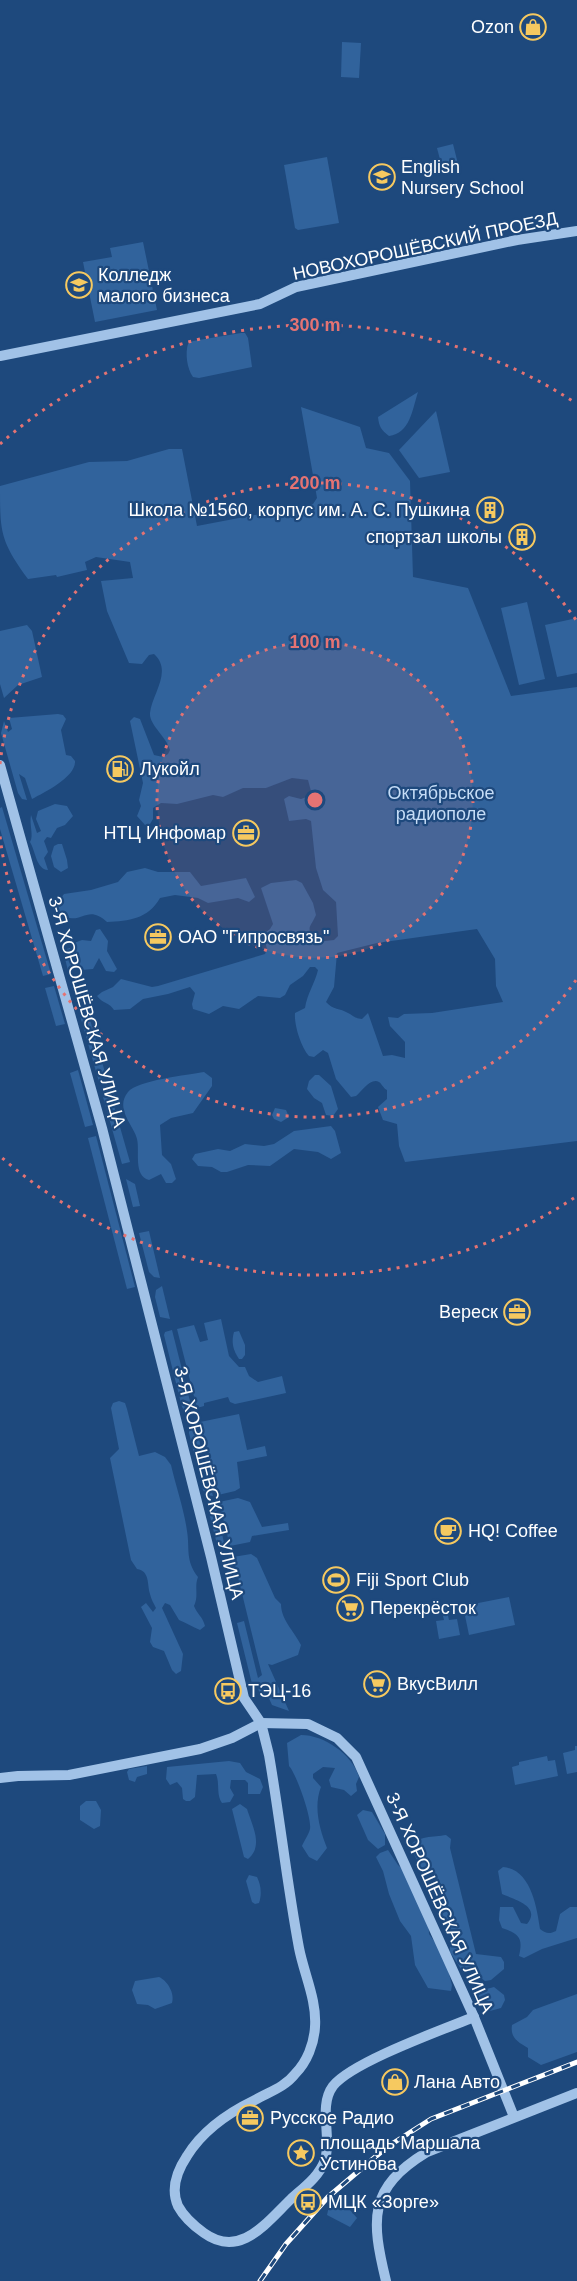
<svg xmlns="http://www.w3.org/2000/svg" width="577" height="2281" viewBox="0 0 577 2281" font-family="Helvetica,sans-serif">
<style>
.green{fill:#31639c;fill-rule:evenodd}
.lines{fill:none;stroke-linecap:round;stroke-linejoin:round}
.minor{stroke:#a1c2e7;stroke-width:10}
.rail-casing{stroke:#fff;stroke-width:5}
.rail{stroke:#1e497d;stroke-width:3;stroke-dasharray:9;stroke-linecap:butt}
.ring{fill:none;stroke:#e47373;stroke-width:3;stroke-dasharray:3 6}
.labels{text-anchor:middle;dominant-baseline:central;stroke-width:4.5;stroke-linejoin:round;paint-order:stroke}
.poi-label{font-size:18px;fill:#fff;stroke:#1e497d;text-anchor:start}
.street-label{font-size:18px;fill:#fff;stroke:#1e497d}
.park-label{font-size:18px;fill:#c5dcf6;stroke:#1e497d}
.centre{fill:#e47373;stroke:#1e497d;stroke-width:3}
.ring-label{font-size:18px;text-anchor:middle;font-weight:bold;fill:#e47373;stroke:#1e497d;stroke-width:4.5;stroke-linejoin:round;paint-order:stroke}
</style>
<rect width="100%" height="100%" fill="#1e497d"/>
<g class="green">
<path d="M342 42 361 43 359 78 341 77Z"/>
<path d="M453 144 460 172 444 175 437 148Z"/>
<path d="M327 157 339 223 298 230 295 228 284 165Z"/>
<path d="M143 242 157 310 95 322 83 262 112 257 110 248Z"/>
<path d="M241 333H245L248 338 252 367 199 378 193 377C187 369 185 353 188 344L193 341Z"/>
<path d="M418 392C412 411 410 433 389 436 381 430 379 426 378 417Z"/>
<path d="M301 407 360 427 366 448 389 453 410 481 413 577 468 588 511 696 577 687V1141L405 1162 399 1146 397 1124 383 1120 378 1107 387 1099V1090C383 1088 382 1084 379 1082 371 1077 361 1092 356 1096L351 1097 336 1079 328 1053 323 1050 314 1057 309 1056C301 1047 294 1025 295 1013L305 1008C307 994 315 983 318 970L315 967H310L303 976 290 985 285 995 280 998 258 996 239 1009 223 1006 209 1014 193 1009 192 1004 195 993 190 987 168 994 143 999 130 1009 114 1010C110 1003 102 1003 97 996L102 992 113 987 121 979 152 987 158 986 265 954 267 949 264 938 265 933 270 929 273 924 261 888 271 883 296 880 302 883 313 903 316 915C309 930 306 926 316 942L334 940 338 936 336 902 323 890 316 868 311 821 306 819 289 821 284 799 289 796 301 799 312 795 308 780 292 778 266 788H243L223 797 213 795 177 804 161 803 153 808V819L150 824 145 825 137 816 141 806 139 800 143 783 130 721 134 717 140 719 154 755 163 757 168 754 170 750C166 736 149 725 150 713 152 694 173 671 154 654L149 655 142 664 129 663 107 611 101 581 133 578 130 562 96 557 85 562 87 570 57 577 56 575 28 579C0 541 0 532 0 486L89 462 127 461 169 449H182L197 526 313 504 317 498ZM477 929 495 959 496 986 503 1002 432 1013 404 1014 398 1018 388 1017 390 1026 405 1042V1058L392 1055 383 1056 368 1013 362 1019C354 1018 354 1016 348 1013 340 1008 333 1010 326 1002L334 987 337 953 377 943Z"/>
<path d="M436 411 450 472 419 478 399 450Z"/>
<path d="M527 602 545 679 519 685 501 608Z"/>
<path d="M577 618V673L557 677 545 625Z"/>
<path d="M27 625 32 631 42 677 18 685 4 698 0 684V631Z"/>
<path d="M58 714 63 715 66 719 61 730 66 755 71 756 75 761C76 777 45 792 32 799L25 778 19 774 27 800 22 799 18 793 1 733 4 721 8 732 12 729 9 718Z"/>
<path d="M55 804 67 806 73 816 65 825 57 828 51 838 47 837 44 841 48 852 44 858 48 870C36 869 36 852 30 842 34 836 29 824 31 815L37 833 41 831 36 819 38 811Z"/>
<path d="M2 807 51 974 43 976 0 829V808Z"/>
<path d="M58 844H62L67 860 68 868 61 872 54 867 51 856 54 846Z"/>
<path d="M145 868 158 872H190L201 886 246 878 255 897 249 902 238 898 208 903 198 898 175 895 160 898C148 919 129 921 107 922 85 901 80 931 58 911L57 903 64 894 91 890 118 882 127 872Z"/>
<path d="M100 929 108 941 107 951 117 969 114 972 106 971 99 958 93 969 81 970 73 953 74 943 82 940 91 941 96 930Z"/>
<path d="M70 948 76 969 68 971 63 950Z"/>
<path d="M54 986 65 1024 56 1026 45 988Z"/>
<path d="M87 1009 106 1076 99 1082 79 1012Z"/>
<path d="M78 1070 93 1125 85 1127 70 1073Z"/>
<path d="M204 1072 212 1078V1086L193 1113 171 1118 160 1125 162 1155 171 1164 176 1179 172 1183H166L161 1174 149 1180C133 1176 140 1151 137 1139 135 1127 114 1109 128 1092 138 1080 188 1075 204 1072Z"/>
<path d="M315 1075H319L331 1086 338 1109 333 1116 326 1115 322 1103 314 1098 307 1089 309 1081Z"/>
<path d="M103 1097 112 1099 130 1162 122 1164Z"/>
<path d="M275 1108 286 1110 289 1117 281 1122 274 1119 272 1115Z"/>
<path d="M331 1126 335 1131 341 1153 331 1159 318 1152 294 1149 270 1166 248 1165 227 1172H221L212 1167 198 1166 192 1159 195 1154 218 1149 230 1151 245 1144 264 1146 274 1144 294 1131Z"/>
<path d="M96 1136 135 1287 127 1289 88 1138Z"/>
<path d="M126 1179 135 1184 140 1206 133 1207Z"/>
<path d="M149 1231 160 1278 154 1277 149 1272 139 1233Z"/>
<path d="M162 1286 170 1319 160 1317 155 1297 156 1290Z"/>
<path d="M221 1319 229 1356 239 1367H245L249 1376 258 1382 282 1376 286 1393 235 1404 230 1402 228 1397 204 1403V1406L197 1408 177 1329 194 1325 200 1342 208 1340 204 1323Z"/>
<path d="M172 1330 192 1409 184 1410 182 1407 164 1335 165 1332Z"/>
<path d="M239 1331 245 1345V1355L242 1359H239C233 1350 231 1342 234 1332Z"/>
<path d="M119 1401 125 1403 127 1409 139 1456 155 1452 165 1457 171 1465C176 1487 184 1509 187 1531 190 1549 185 1560 198 1577 194 1587 199 1596 194 1606 197 1614 203 1617 205 1626L200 1630C192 1627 187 1623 179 1620L170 1605 165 1603 162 1608 183 1654 181 1671 176 1674 172 1670 164 1651 153 1647 150 1642 152 1628 141 1607 146 1603 153 1612 156 1608C154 1604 151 1599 150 1594 147 1584 150 1571 137 1569L131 1560 110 1458 119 1449 111 1408 113 1403Z"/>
<path d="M239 1414 247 1450 265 1446 267 1456 237 1462 240 1488 235 1491 218 1495 200 1422Z"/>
<path d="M195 1423 213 1496 207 1495 203 1490 189 1433V1426Z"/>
<path d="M238 1498 250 1502 262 1527 288 1523 289 1530 252 1536 250 1542 230 1546 219 1502Z"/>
<path d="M215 1503 225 1547 217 1544 209 1513 210 1506Z"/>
<path d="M251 1554 257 1558 275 1598 281 1604C281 1620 294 1631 301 1645L298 1655 272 1665 268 1664 289 1711 272 1705 267 1694 259 1692 258 1687 253 1688 237 1623 244 1621 258 1678 262 1675 233 1557Z"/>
<path d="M509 1597 515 1625 469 1635 463 1606Z"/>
<path d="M446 1607 449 1620 457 1619 460 1635 439 1639 436 1621 444 1620 441 1608Z"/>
<path d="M301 1735C324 1735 352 1754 359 1777L356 1784 357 1791 351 1796 344 1790 331 1787 329 1780 335 1768 323 1767 313 1774V1778L321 1787C313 1807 320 1830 327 1848L317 1861 309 1857 302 1846C304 1841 309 1834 310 1829 312 1818 296 1773 289 1766L287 1743Z"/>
<path d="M575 1746H577V1772L567 1774 563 1753 575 1750Z"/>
<path d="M547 1756 548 1761 555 1760 558 1776 515 1785 512 1767 519 1765V1762Z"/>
<path d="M229 1761 240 1763 246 1772 260 1779 263 1787 260 1794H248V1783L245 1780H231L230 1788 234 1795 230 1802 222 1803C216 1795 220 1783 216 1774L197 1775 195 1797 190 1801H186L183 1799 182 1788 177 1782 170 1785 166 1779 167 1767Z"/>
<path d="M147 1766V1774L137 1777 135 1782 129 1780 127 1772 129 1769Z"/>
<path d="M86 1801H96L101 1810 100 1826 94 1829 80 1820V1806Z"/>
<path d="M240 1804 247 1809C252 1825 264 1846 248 1859L244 1857 232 1809Z"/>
<path d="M363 1810 372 1812 385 1834V1845L378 1849 368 1840 357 1815Z"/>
<path d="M446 1835 451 1839 450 1848 476 1954 501 1957 504 1962V1969L491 1980 485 1981 472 1971 461 1969 450 1952V1936L437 1907 438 1902 410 1846C417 1836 434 1837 446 1835Z"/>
<path d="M388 1850 398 1865 406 1872 428 1916 429 1934 444 1955 452 1985 451 1991 428 1988 415 1965 411 1936 400 1921 389 1894 383 1871 376 1857 380 1853Z"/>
<path d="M503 1867C531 1869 537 1908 540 1929 546 1934 550 1934 556 1931L560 1914 570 1907H577V1938L542 1949 524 1958 519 1956C523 1938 520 1934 502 1928L499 1920 500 1907H513L521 1923 527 1924C542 1906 513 1899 502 1894L498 1871Z"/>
<path d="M249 1875 257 1877C261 1885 262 1894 259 1903L255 1904 252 1902 246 1881Z"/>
<path d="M159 1977C168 1981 175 1994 172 2003L155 2009 148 2005 137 2004 132 1990 135 1981Z"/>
<path d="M494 1987 504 1995 505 2000 501 2008 490 2011 486 2008 478 1995 483 1990Z"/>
<path d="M577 1994V2052L541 2065 528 2057V2048C518 2042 510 2038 512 2025L527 2017 533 2010Z"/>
<path d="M337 2204 350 2210 357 2218 350 2227 327 2215 329 2206Z"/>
</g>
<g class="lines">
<g class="minor">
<path d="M0 356 260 304 296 287 517 240 577 231"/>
<path d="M0 765 102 1128 211 1557 244 1698 261 1723 269 1755C280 1819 287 1884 299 1948 304 1974 317 2000 315 2027 314 2044 307 2062 295 2074 285 2087 269 2092 255 2100 228 2113 203 2130 187 2156 177 2171 170 2188 178 2206 184 2217 194 2226 204 2233 240 2259 266 2223 291 2199 303 2188 319 2177 325 2160 332 2137 318 2106 333 2086 352 2062 442 2030 474 2017"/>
<path d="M261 1723 308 1724 337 1738 356 1757 474 2017 514 2117"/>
<path d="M0 1778 18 1776 69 1775 200 1749 232 1738 261 1723"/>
<path d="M386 2281C371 2219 368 2188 427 2152L577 2093"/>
</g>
<g class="rail-casing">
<path id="rail" d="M260 2281 286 2244 328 2197 387 2147 431 2119 577 2062"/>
</g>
<use href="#rail" class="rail"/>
</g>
<circle cx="315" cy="800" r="158" fill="#e47373" fill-opacity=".12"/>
<g class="ring">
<circle cx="315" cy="800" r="158"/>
<path d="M576 980A317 317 0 0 1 0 836M0 764A317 317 0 0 1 576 620"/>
<path d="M574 1198A475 475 0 0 1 0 1156M0 444A475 475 0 0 1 574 402"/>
</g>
<defs>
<g id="shop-ring" transform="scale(1.35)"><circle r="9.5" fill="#1e497d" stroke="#f6c960" stroke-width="1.5"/><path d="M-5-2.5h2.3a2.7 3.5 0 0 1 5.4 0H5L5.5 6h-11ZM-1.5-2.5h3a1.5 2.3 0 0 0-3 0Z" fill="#f6c960"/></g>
<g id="school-ring" transform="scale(1.35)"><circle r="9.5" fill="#1e497d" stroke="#f6c960" stroke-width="1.5"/><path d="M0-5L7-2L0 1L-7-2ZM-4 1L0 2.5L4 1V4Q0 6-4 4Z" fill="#f6c960"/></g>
<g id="university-ring" transform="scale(1.35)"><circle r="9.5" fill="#1e497d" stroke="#f6c960" stroke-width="1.5"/><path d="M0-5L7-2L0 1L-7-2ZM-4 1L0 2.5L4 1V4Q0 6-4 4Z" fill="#f6c960"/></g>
<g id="building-ring" transform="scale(1.35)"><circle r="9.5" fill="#1e497d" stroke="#f6c960" stroke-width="1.5"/><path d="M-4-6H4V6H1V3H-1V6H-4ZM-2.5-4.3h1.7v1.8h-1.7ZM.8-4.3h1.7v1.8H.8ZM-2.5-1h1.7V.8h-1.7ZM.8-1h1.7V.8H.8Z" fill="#f6c960"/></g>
<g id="fuel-ring" transform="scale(1.35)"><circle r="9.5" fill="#1e497d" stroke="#f6c960" stroke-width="1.5"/><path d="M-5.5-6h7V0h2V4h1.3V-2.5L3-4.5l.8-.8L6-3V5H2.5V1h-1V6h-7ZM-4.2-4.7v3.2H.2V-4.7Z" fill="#f6c960"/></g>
<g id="office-ring" transform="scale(1.35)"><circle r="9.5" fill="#1e497d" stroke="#f6c960" stroke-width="1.5"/><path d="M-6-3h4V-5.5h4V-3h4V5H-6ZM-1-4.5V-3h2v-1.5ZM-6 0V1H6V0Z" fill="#f6c960"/></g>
<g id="cafe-ring" transform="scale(1.35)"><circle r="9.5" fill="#1e497d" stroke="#f6c960" stroke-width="1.5"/><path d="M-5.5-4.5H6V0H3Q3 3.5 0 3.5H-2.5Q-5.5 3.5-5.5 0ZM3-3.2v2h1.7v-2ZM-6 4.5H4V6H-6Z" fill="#f6c960"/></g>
<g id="stadium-ring" transform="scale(1.35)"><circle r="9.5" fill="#1e497d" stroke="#f6c960" stroke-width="1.5"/><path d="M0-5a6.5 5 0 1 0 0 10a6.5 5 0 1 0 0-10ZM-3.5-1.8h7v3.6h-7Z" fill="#f6c960"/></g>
<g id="supermarket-ring" transform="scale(1.35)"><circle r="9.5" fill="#1e497d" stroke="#f6c960" stroke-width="1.5"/><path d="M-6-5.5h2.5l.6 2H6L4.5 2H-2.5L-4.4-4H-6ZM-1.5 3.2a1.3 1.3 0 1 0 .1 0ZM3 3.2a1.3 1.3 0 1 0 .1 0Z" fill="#f6c960"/></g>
<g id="bus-ring" transform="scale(1.35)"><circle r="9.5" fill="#1e497d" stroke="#f6c960" stroke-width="1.5"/><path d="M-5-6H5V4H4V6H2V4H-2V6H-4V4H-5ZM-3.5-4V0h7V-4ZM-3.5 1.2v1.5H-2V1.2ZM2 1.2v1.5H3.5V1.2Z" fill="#f6c960"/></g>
<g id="sight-ring" transform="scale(1.35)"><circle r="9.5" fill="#1e497d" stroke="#f6c960" stroke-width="1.5"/><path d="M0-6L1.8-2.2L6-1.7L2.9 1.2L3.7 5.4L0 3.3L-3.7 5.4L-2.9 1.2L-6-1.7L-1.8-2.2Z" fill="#f6c960"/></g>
</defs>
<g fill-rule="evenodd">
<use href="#shop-ring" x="533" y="27"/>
<use href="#school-ring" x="382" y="177"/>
<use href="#university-ring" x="79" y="285"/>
<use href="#building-ring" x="490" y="510"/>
<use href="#building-ring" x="522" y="537"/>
<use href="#fuel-ring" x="120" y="769"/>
<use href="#office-ring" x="246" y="833"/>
<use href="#office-ring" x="158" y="937"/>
<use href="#office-ring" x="517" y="1312"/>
<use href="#cafe-ring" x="448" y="1531"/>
<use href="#stadium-ring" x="336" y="1580"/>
<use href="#supermarket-ring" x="350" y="1608"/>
<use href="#supermarket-ring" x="377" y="1684"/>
<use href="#bus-ring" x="228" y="1691"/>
<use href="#shop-ring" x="395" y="2082"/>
<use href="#office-ring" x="250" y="2118"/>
<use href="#sight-ring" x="301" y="2153"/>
<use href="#bus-ring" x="308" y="2202"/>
</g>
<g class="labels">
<g class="poi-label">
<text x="514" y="27" text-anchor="end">Ozon</text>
<text x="401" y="167">English<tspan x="401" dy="21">Nursery School</tspan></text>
<text x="98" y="275">Колледж<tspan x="98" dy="21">малого бизнеса</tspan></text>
<text x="470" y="510" text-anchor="end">Школа №1560, корпус им. А. С. Пушкина</text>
<text x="502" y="537" text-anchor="end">спортзал школы</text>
<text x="140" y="769">Лукойл</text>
<text x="226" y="833" text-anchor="end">НТЦ Инфомар</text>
<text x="178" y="937">ОАО "Гипросвязь"</text>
<text x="498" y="1312" text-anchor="end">Вереск</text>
<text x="468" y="1531">HQ! Coffee</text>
<text x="356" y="1580">Fiji Sport Club</text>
<text x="370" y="1608">Перекрёсток</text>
<text x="397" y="1684">ВкусВилл</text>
<text x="248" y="1691">ТЭЦ-16</text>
<text x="414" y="2082">Лана Авто</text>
<text x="270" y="2118">Русское Радио</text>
<text x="320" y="2143">площадь Маршала<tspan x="320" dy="21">Устинова</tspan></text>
<text x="328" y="2202">МЦК «Зорге»</text>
</g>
<g class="street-label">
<text transform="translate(425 246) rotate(-12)">НОВОХОРОШЁВСКИЙ ПРОЕЗД</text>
<text transform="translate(87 1012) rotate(74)">3-Я ХОРОШЁВСКАЯ УЛИЦА</text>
<text transform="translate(209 1483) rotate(76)">3-Я ХОРОШЁВСКАЯ УЛИЦА</text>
<text transform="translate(440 1903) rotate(66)">3-Я ХОРОШЁВСКАЯ УЛИЦА</text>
</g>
<g class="park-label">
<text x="441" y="793">Октябрьское<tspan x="441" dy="21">радиополе</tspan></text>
</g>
</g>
<circle cx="315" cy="800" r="9" class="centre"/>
<g class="ring-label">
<text x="315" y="331">300 m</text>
<text x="315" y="489">200 m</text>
<text x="315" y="648">100 m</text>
</g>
</svg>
